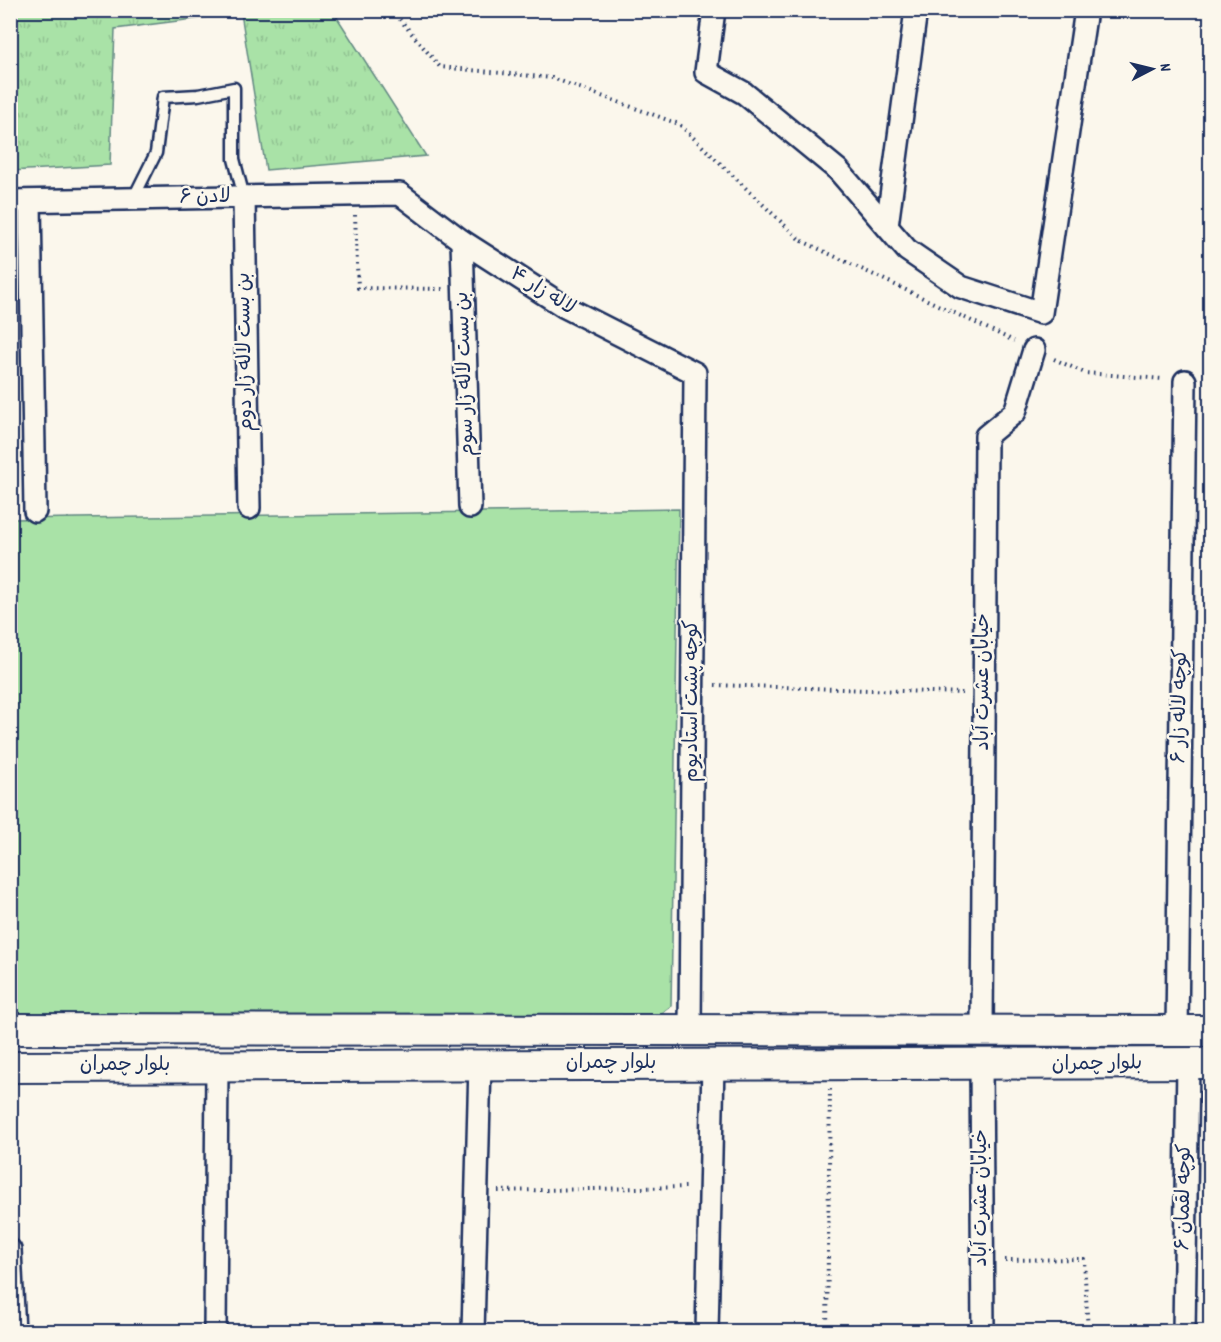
<svg xmlns="http://www.w3.org/2000/svg" width="1221" height="1342" viewBox="0 0 1221 1342" font-family="Dekko,'Playpen Sans Arabic',sans-serif">
<style>
.grass{fill:url(#grass-tufts);stroke:#628882;stroke-width:1.5}
.garden{fill:#a9e2a7;stroke:#628882;stroke-width:1.5}
.lines{fill:none;stroke-linecap:round;stroke-linejoin:round}
.service-casing{stroke:#1b2f5e;stroke-width:15}
.minor-casing{stroke:#1b2f5e;stroke-width:26}
.secondary-casing{stroke:#1b2f5e;stroke-width:34}
.path{stroke:#1b2f5e;stroke-width:4;stroke-dasharray:1.5 4.5;stroke-linecap:butt}
.service{stroke:#fbf7ec;stroke-width:10}
.minor{stroke:#fbf7ec;stroke-width:21}
.secondary{stroke:#fbf7ec;stroke-width:30}
.labels{text-anchor:middle;dominant-baseline:central;stroke-width:5;stroke-linejoin:round;paint-order:stroke}
.street-label{font-size:20px;fill:#1b2f5e;stroke:#fbf7ec}
</style>
<defs>
<pattern id="grass-tufts" width="24" height="20" patternUnits="userSpaceOnUse" patternTransform="scale(1.5)"><rect width="24" height="20" fill="#a9e2a7"/><path d="M3 7l-1-3M5 7V3M7 7l1-3M15 17l-1-3M17 17v-4M19 17l1-3" fill="none" stroke="#91c292"/></pattern>
</defs>
<rect width="100%" height="100%" fill="#fbf7ec"/>
<filter id="ink" filterUnits="userSpaceOnUse"><feTurbulence type="fractalNoise" baseFrequency=".0167" numOctaves="2"/><feDisplacementMap in="SourceGraphic" scale="12" xChannelSelector="R" yChannelSelector="G"/><feConvolveMatrix kernelMatrix="1 2 1 2 8 2 1 2 1" color-interpolation-filters="sRGB"/></filter>
<g filter="url(#ink)">
<path class="grass" d="M11 10 333 11 426 156 266 170 241 13 115 29 110 165 11 171Z"/>
<path class="garden" d="M679 509 671 1006 658 1016H11L10 519Z"/>
<g class="lines">
<g class="service-casing">
<path id="service" d="M133 199 156 153 163 97 198 95 234 88V159L244 197"/>
</g>
<g class="minor-casing">
<g id="minor">
<path d="M714 10 706 72 744 93 838 170 907 250 961 287 1041 313 1086 10"/>
<path d="M244 197 249 508"/>
<path d="M10 201 400 194 462 241 565 307 695 373 690 1029"/>
<path d="M30 202 35 511"/>
<path d="M887 226 916 10"/>
<path d="M462 241 470 507"/>
<path d="M982 1030 986 436 1015 412 1034 350"/>
<path d="M1177 1031 1185 381"/>
<path d="M981 1065 983 1332"/>
<path d="M10 1250 14 1332"/>
<path d="M215 1332 217 1066"/>
<path d="M473 1332 480 1064"/>
<path d="M707 1332 713 1064"/>
<path d="M1184 1332 1188 1063"/>
</g>
</g>
<g class="secondary-casing">
<g id="secondary">
<path d="M10 1029 1210 1031"/>
<path d="M10 1067 1210 1063"/>
</g>
</g>
<g class="path">
<path d="M392 10 440 67 552 78 679 124 800 240 1014 341"/>
<path d="M355 215 358 288 443 289"/>
<path d="M1054 359 1085 373 1163 379"/>
<path d="M715 685 963 693"/>
<path d="M830 1089 827 1331 843 1332"/>
<path d="M498 1191 689 1187"/>
<path d="M1005 1260 1084 1259 1088 1332"/>
</g>
<use href="#service" class="service"/>
<use href="#minor" class="minor"/>
<use href="#secondary" class="secondary"/>
</g>
</g>
<g class="labels">
<g class="street-label">
<text transform="translate(205 198) rotate(-1)">لادن ۶</text>
<text transform="translate(542 292) rotate(32)">لاله زار ۴</text>
<text transform="translate(246 352) rotate(-91)">بن بست لاله زار دوم</text>
<text transform="translate(466 374) rotate(-92)">بن بست لاله زار سوم</text>
<text transform="translate(984 682) rotate(-90)">خیابان عشرت آباد</text>
<text transform="translate(693 701) rotate(-90)">کوچه پشت استادیوم</text>
<text transform="translate(1181 706) rotate(-89)">کوچه لاله زار ۶</text>
<text x="611" y="1064">بلوار چمران</text>
<text transform="translate(1097 1065) rotate(-1)">بلوار چمران</text>
<text x="125" y="1066">بلوار چمران</text>
<text transform="translate(1185 1197) rotate(-89)">کوچه لقمان ۶</text>
<text transform="translate(982 1198) rotate(-90)">خیابان عشرت آباد</text>
</g>
</g>
<rect width="1221" height="1342" fill="none" stroke="#fbf7ec" stroke-width="36"/>
<rect x="18" y="18" width="1185" height="1306" fill="none" stroke="#1b2f5e" stroke-width="2" filter="url(#ink)"/>
<g transform="translate(1152 69) rotate(83)" stroke="#fbf7ec" stroke-width="4.5" paint-order="stroke">
<path d="M0-4.5L10 22L0 15L-10 22Z" fill="#1b2f5e"/>
<text y="-9" font-size="16" font-weight="bold" text-anchor="middle" fill="#1b2f5e">N</text>
</g>
</svg>
